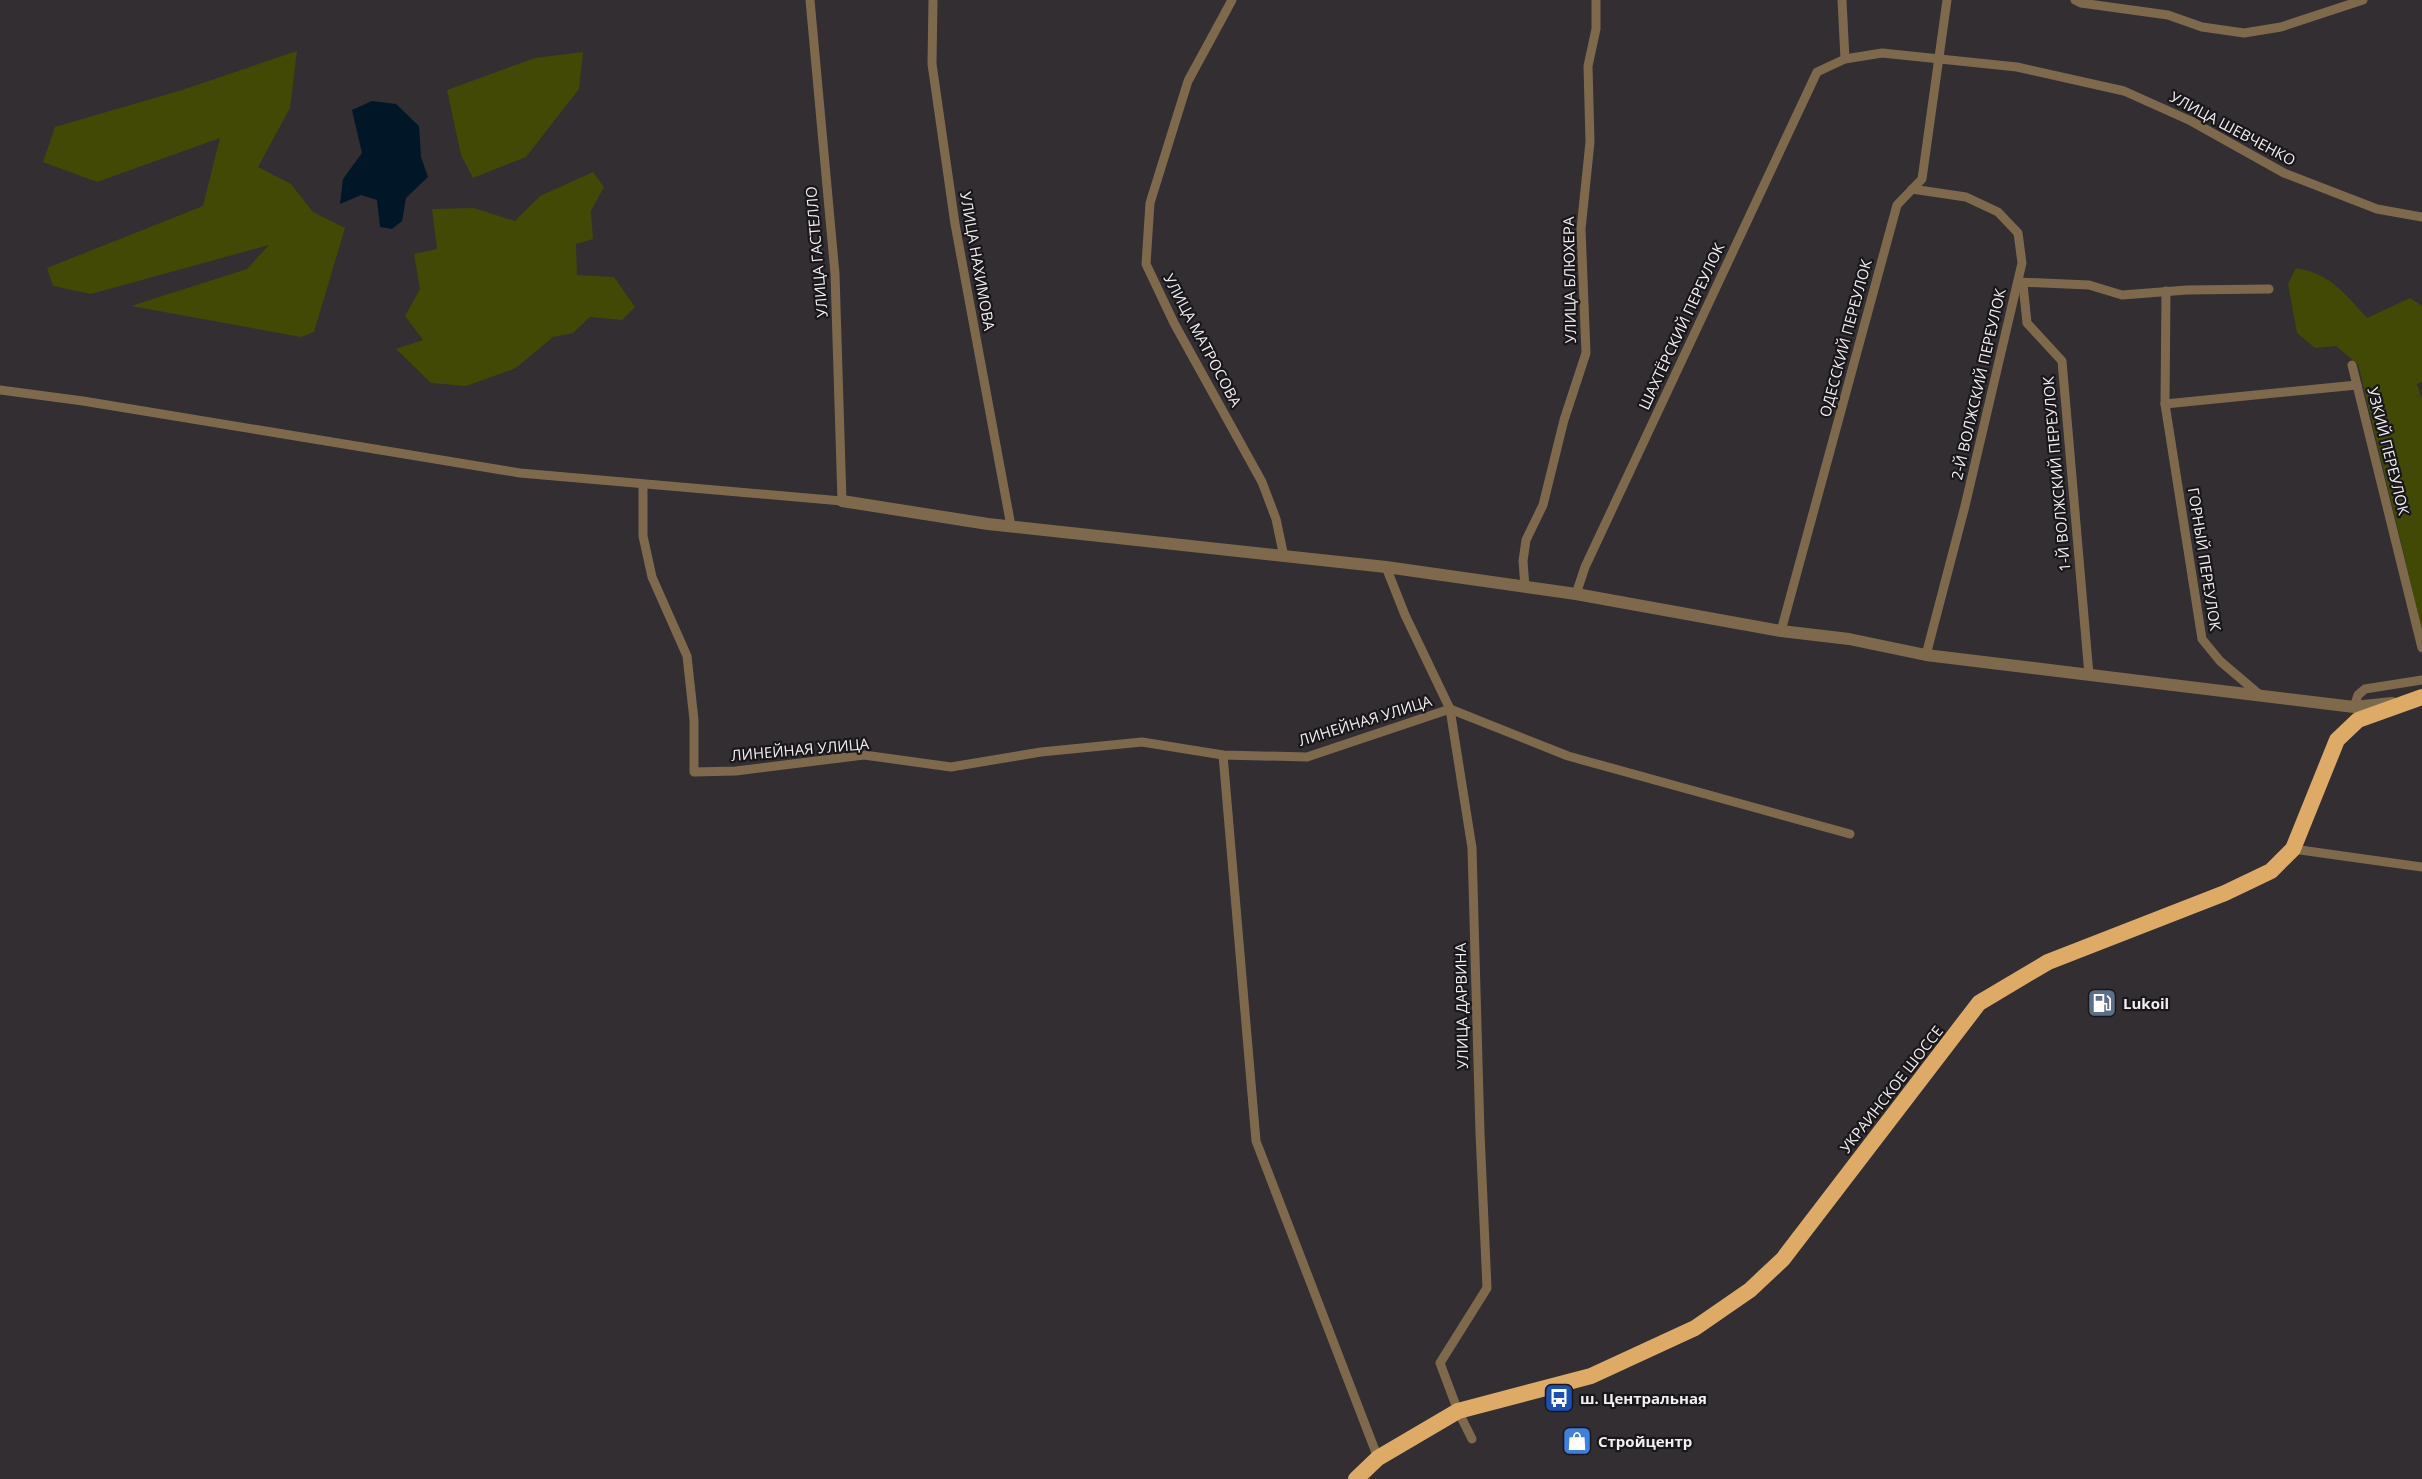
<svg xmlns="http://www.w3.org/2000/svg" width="2422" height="1479" viewBox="0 0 2422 1479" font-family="'Open Sans',sans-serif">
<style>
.green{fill:#424905}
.water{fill:#011627}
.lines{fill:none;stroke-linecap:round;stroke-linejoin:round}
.minor{stroke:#7f694c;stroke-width:9}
.tertiary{stroke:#7f694c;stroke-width:12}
.trunk{stroke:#deab66;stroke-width:16}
.labels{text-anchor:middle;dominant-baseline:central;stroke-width:4.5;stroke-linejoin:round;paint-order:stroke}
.street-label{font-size:15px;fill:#f2eff2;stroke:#191719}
.poi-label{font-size:15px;font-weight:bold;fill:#f2eff2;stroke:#191719;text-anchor:start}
</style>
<rect width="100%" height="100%" fill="#322e32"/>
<g class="green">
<path d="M297 51 290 108 258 167 291 184 313 212 345 228 314 332 301 337 131 306 247 269 269 245 91 294 53 286 47 268 203 206 220 138 97 182 43 162 55 127 182 90Z"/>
<path d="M583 52 579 89 526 157 473 178 461 155 447 90 535 58Z"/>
<path d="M593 172 604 187 591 211 593 239 576 244 577 275 614 277 635 307 622 320 590 317 573 333 553 337 516 368 466 386 431 383 396 349 423 340 405 316 420 289 414 254 437 249 432 209 474 208 515 221 540 196Z"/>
<path d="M2296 268C2331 274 2344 293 2367 318L2410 298 2422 306V382L2417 384 2422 399V630L2358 364 2336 346 2315 348 2297 333 2288 284Z"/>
</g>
<path class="water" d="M372 101 396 104 419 126 421 157 428 177 406 198 402 221 392 229 380 227 377 200 361 195 340 204 343 179 362 153 352 110Z"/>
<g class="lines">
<g class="minor">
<path d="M933 0 932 64 955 224 1011 526"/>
<path d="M1232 0 1188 81 1150 203 1146 264 1174 323 1262 482 1276 519 1284 557"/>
<path d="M1842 0 1845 59"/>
<path d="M2075 0 2081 3 2168 15 2202 27 2244 33 2281 27 2363 0"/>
<path d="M1912 189 1966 197 1998 212 2018 233 2022 263 1965 506 1926 655"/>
<path d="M2018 282 2089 285 2122 295 2187 290 2269 289"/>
<path d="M2023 284 2027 323 2062 361 2089 675"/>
<path d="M2166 291 2165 404 2202 639 2220 661 2260 695"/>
<path d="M2352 365 2422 648"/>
<path d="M0 390 83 401 520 473 842 501 835 274 810 0"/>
<path d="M2165 404 2357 385"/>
<path d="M643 485V536L652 577 687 656 694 720V772L736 771 864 755 951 767 1041 752 1142 742 1223 755 1307 757 1450 709 1568 756 1850 834"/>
<path d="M1386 567 1405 615 1450 709 1472 848 1480 1133 1487 1288 1440 1363 1458 1411 1472 1439"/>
<path d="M1525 587 1523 561 1526 540 1543 505 1564 420 1586 353 1581 229 1590 142 1588 66 1596 29V0"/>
<path d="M1576 594 1585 567 1817 72 1845 59 1882 53 2017 67 2124 91 2191 121 2284 173 2377 209 2422 217"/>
<path d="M1781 631 1897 205 1922 179 1947 0"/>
<path d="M2354 707 2358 695 2365 689 2422 680"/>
<path d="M1223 755 1256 1141 1378 1458"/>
<path d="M2293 849 2422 867"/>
</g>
<path class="tertiary" d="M842 501 988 524 1386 567 1576 594 1781 631 1849 639 1926 655 2354 707 2392 703"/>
<path class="trunk" d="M1356 1479 1378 1458 1458 1411 1591 1376 1695 1328 1750 1290 1783 1259 1979 1003 2048 962 2225 893 2271 871 2293 849 2337 740 2358 720 2422 697"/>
</g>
<defs>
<g id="fuel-square" transform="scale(1.5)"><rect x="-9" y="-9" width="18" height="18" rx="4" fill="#5c6f8a" stroke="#191719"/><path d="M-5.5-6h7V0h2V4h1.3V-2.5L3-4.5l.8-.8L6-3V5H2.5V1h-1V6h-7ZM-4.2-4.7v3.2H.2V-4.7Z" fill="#fff"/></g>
<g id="bus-square" transform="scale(1.5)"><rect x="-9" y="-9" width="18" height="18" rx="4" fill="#1a4fb4" stroke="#191719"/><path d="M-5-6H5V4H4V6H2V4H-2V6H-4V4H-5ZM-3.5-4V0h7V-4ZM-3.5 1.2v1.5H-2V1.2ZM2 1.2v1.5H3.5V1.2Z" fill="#fff"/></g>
<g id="shop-square" transform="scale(1.5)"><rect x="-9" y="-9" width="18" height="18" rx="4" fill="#3f7fe0" stroke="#191719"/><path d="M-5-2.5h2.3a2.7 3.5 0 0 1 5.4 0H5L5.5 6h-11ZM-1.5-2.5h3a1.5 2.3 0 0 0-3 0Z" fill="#fff"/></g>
</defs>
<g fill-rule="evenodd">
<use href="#fuel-square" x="2102" y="1003"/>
<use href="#bus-square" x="1559" y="1398"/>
<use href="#shop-square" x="1577" y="1441"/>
</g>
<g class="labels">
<g class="street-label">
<text transform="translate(2233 128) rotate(28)">УЛИЦА ШЕВЧЕНКО</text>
<text transform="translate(816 252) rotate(-95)">УЛИЦА ГАСТЕЛЛО</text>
<text transform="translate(978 261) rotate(80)">УЛИЦА НАХИМОВА</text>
<text transform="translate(1569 280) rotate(-91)">УЛИЦА БЛЮХЕРА</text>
<text transform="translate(1681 326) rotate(-65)">ШАХТЁРСКИЙ ПЕРЕУЛОК</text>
<text transform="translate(1845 338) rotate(-75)">ОДЕССКИЙ ПЕРЕУЛОК</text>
<text transform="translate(1203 340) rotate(62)">УЛИЦА МАТРОСОВА</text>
<text transform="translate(1978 384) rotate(-77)">2-Й ВОЛЖСКИЙ ПЕРЕУЛОК</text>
<text transform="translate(2389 451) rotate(76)">УЗКИЙ ПЕРЕУЛОК</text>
<text transform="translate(2056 474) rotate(-95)">1-Й ВОЛЖСКИЙ ПЕРЕУЛОК</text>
<text transform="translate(2205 559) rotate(81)">ГОРНЫЙ ПЕРЕУЛОК</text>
<text transform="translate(1365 720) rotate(-17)">ЛИНЕЙНАЯ УЛИЦА</text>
<text transform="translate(800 749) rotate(-5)">ЛИНЕЙНАЯ УЛИЦА</text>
<text transform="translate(1461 1006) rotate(-91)">УЛИЦА ДАРВИНА</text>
<text transform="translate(1891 1089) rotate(-52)">УКРАИНСКОЕ ШОССЕ</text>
</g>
<g class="poi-label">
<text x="2123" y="1003">Lukoil</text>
<text x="1580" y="1398">ш. Центральная</text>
<text x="1598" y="1441">Стройцентр</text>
</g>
</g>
</svg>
